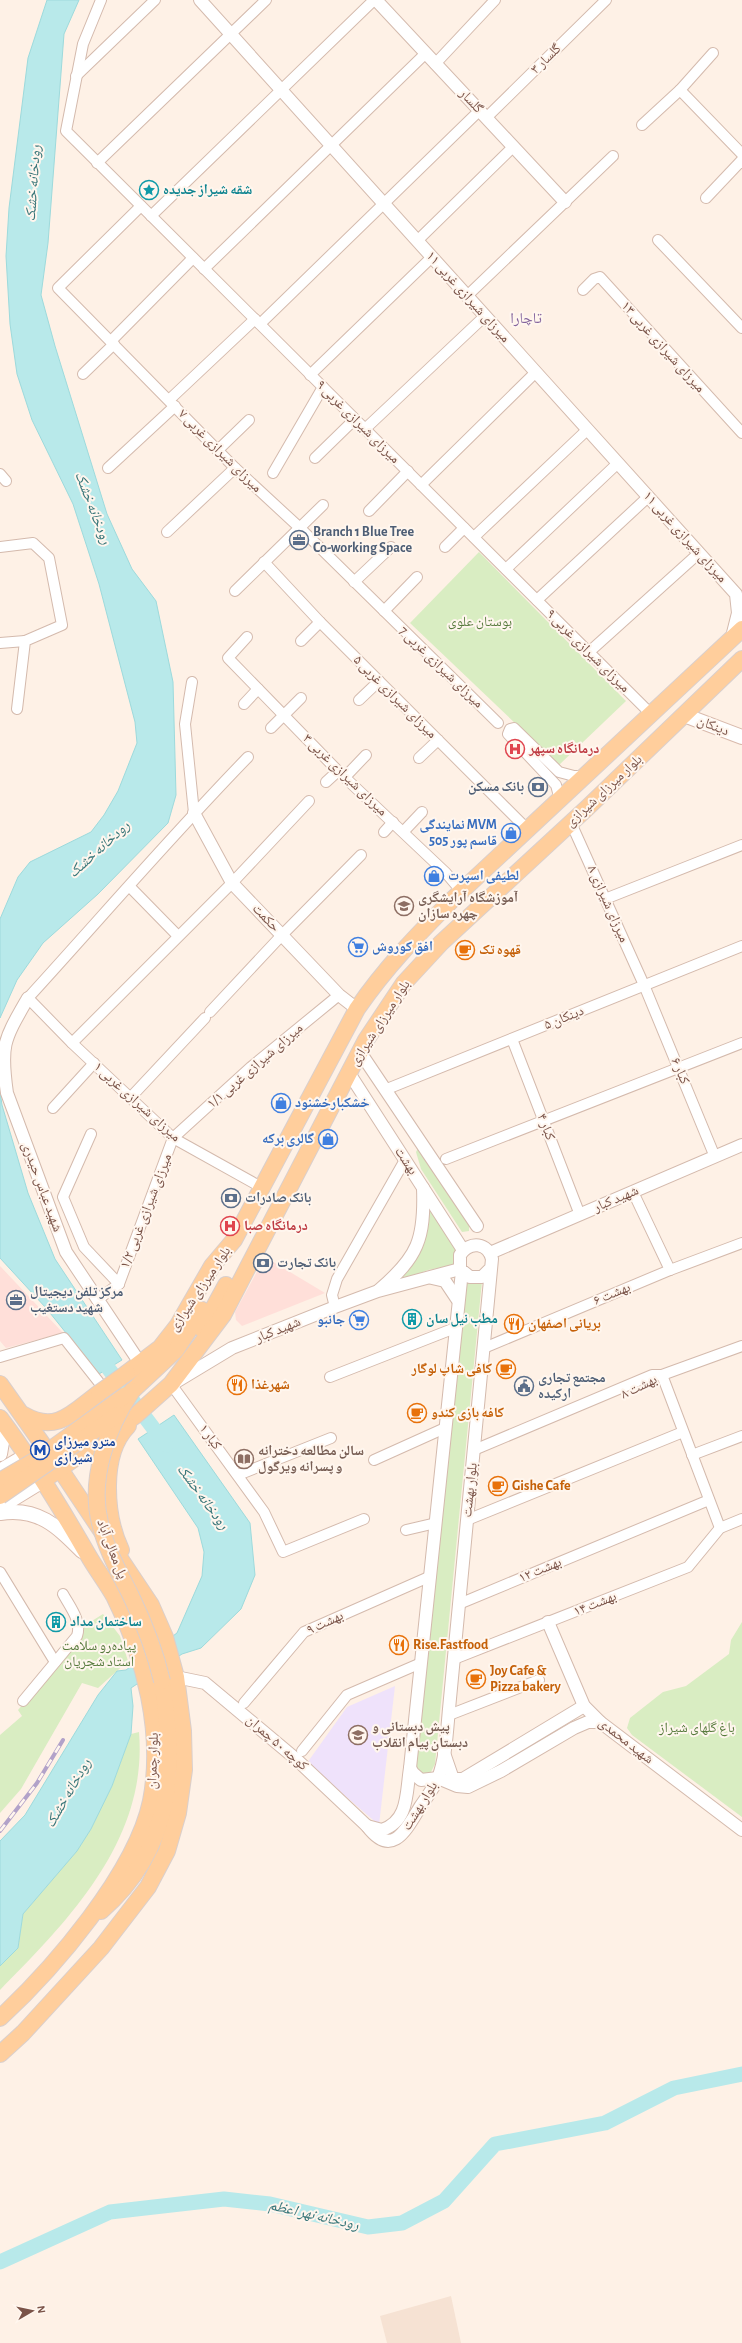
<svg xmlns="http://www.w3.org/2000/svg" width="742" height="2343" viewBox="0 0 742 2343" font-family="'Alegreya Sans','Noto Naskh Arabic',sans-serif">
<style>
.residential{fill:#f6e2d3}
.commercial{fill:#ffdfd9}
.education{fill:#efe2fb}
.green{fill:#d9edc2}
.water{fill:#b8e9ea;stroke:#9ddadc}
.lines{fill:none;stroke-linecap:round;stroke-linejoin:round}
.river{stroke:#b8e9ea;stroke-width:15}
.minor-casing{stroke:#d4baad;stroke-width:12}
.tertiary-casing{stroke:#d4baad;stroke-width:14}
.secondary-casing{stroke:#d9baac;stroke-width:16}
.primary-casing{stroke:#dacfcc;stroke-width:18}
.minor{stroke:#fff;stroke-width:10}
.tertiary{stroke:#fff;stroke-width:12}
.secondary{stroke:#fff;stroke-width:14}
.primary{stroke:#ffce9c;stroke-width:16}
.rail-casing{stroke:#b2a2c9;stroke-width:4}
.rail{stroke:#fff6ee;stroke-width:2.5;stroke-dasharray:8;stroke-linecap:butt}
.primary-bridge-casing{stroke:#dacfcc;stroke-width:18;stroke-linecap:butt}
.primary-bridge{stroke:#ffce9c;stroke-width:16}
.labels{text-anchor:middle;dominant-baseline:central;stroke-width:4;stroke-linejoin:round;paint-order:stroke}
.street-label{font-size:14px;fill:#7a5348;stroke:#fff6ee}
.culture-label{font-size:14px;font-weight:bold;fill:#0d838f;stroke:#fff6ee;text-anchor:start}
.service-label{font-size:14px;font-weight:bold;fill:#4e5e75;stroke:#fff6ee;text-anchor:start}
.park-label{font-size:14px;fill:#567a3c;stroke:#fff6ee}
.health-label{font-size:14px;font-weight:bold;fill:#be3a42;stroke:#fff6ee;text-anchor:start}
.shop-label{font-size:14px;font-weight:bold;fill:#366cbe;stroke:#fff6ee;text-anchor:end}
.education-label{font-size:14px;font-weight:bold;fill:#785e54;stroke:#fff6ee;text-anchor:start}
.food-label{font-size:14px;font-weight:bold;fill:#c56008;stroke:#fff6ee;text-anchor:start}
.transit-label{font-size:14px;font-weight:bold;fill:#164399;stroke:#fff6ee;text-anchor:start}
.water-label{font-size:15px;font-style:italic;fill:#387679;stroke:#fff6ee}
.neighbourhood-label{font-size:15px;fill:#83639d;stroke:#fff6ee}
</style>
<rect width="100%" height="100%" fill="#fef1e6"/>
<path class="residential" d="M451 2296 461 2343H387L380 2316Z"/>
<g class="commercial">
<path d="M265 1257 325 1293 242 1326 236 1320 235 1312Z"/>
<path d="M0 1266 63 1333 6 1348 0 1341Z"/>
</g>
<path class="education" d="M395 1686 379 1825 307 1763 347 1707Z"/>
<g class="green">
<path d="M479 552 626 701 559 765 410 623Z"/>
<path d="M418 1148 469 1224V1231L462 1232 421 1169 416 1152Z"/>
<path d="M430 1204 457 1245 453 1265 428 1270 394 1283C416 1254 428 1243 430 1204Z"/>
<path d="M464 1279 473 1283 482 1281 435 1764 431 1772 424 1774 417 1770 415 1762Z"/>
<path d="M103 1614 120 1636 128 1661 98 1688 82 1683 21 1789 0 1813V1735L22 1716 18 1710 83 1635 84 1626Z"/>
<path d="M742 1622V1817L632 1735 627 1728 630 1718 663 1692 686 1686 729 1654 731 1640Z"/>
<path d="M139 1732C148 1839 70 1919 0 1990V1966L18 1948 23 1914 77 1851 91 1829 112 1786 131 1734Z"/>
</g>
<g class="water">
<path d="M47 0H79L64 34 48 243 41 295 55 346 107 514 132 569 156 601 173 682 176 795 168 823 98 894 43 943 17 980 0 1018V919L18 877 30 862 91 832 104 815 118 791 137 743 135 722 99 584 73 504 32 420 17 374 10 324 6 256 9 208 28 58Z"/>
<path d="M0 1091 2 1105 28 1193 55 1259 122 1360 99 1374 46 1308 0 1258Z"/>
<path d="M174 1415 250 1523 255 1575 241 1609 201 1648 182 1654 131 1688 133 1706 131 1734 112 1786 91 1829 77 1851 23 1914 18 1948 0 1966V1841L25 1815 98 1695 117 1671 126 1670 177 1633 202 1576 204 1552 198 1528 138 1439Z"/>
</g>
<g class="lines">
<g class="river">
<path d="M96 1352 166 1445"/>
<path d="M0 2262 110 2212 224 2199 270 2204 368 2227 402 2223 444 2201 495 2144 605 2123 674 2088 742 2074"/>
</g>
<g class="minor-casing">
<g id="minor">
<path d="M101 0 83 44 66 131 651 714"/>
<path d="M435 64 495 0"/>
<path d="M76 76 155 0"/>
<path d="M680 90 742 154"/>
<path d="M486 118 606 0"/>
<path d="M642 125 680 90 713 53"/>
<path d="M97 163 266 0"/>
<path d="M706 198 742 160"/>
<path d="M141 206 58 288 235 468 300 528 498 723"/>
<path d="M151 216 374 0"/>
<path d="M658 240 742 328"/>
<path d="M417 241 513 147"/>
<path d="M204 269 426 53"/>
<path d="M583 290 594 279 600 277 742 433"/>
<path d="M467 296 613 156"/>
<path d="M260 324 479 111"/>
<path d="M111 341 193 258"/>
<path d="M83 374 114 344"/>
<path d="M310 375 432 257"/>
<path d="M169 400 255 319"/>
<path d="M365 429 485 316"/>
<path d="M218 450 249 420"/>
<path d="M315 458 355 419"/>
<path d="M108 468 175 406"/>
<path d="M273 473 323 387"/>
<path d="M0 474 6 481"/>
<path d="M421 485 536 372"/>
<path d="M369 511 408 471"/>
<path d="M167 532 235 468"/>
<path d="M474 537 587 430"/>
<path d="M0 547 33 543 49 558 62 625 25 641 17 709"/>
<path d="M445 547 464 528"/>
<path d="M264 562 320 622 528 830"/>
<path d="M506 569 618 463"/>
<path d="M354 582 391 547"/>
<path d="M235 591 323 505"/>
<path d="M537 600 648 497"/>
<path d="M384 611 417 577"/>
<path d="M247 637 228 658 338 771 446 873 462 892"/>
<path d="M301 641 320 622"/>
<path d="M0 643 25 641"/>
<path d="M589 652 699 553"/>
<path d="M192 682 185 724 194 813"/>
<path d="M359 700 379 681"/>
<path d="M244 704 258 689"/>
<path d="M271 728 301 698"/>
<path d="M248 757C172 835 101 918 28 998L72 1043 173 1138 261 1187"/>
<path d="M419 758 438 740"/>
<path d="M345 777 366 755"/>
<path d="M326 782 338 771"/>
<path d="M560 800 556 785 508 734 510 729 514 728 559 772 574 776H584"/>
<path d="M571 823 644 985 715 1157"/>
<path d="M404 831 422 812"/>
<path d="M384 832 393 822"/>
<path d="M130 887 178 936"/>
<path d="M605 899 742 845"/>
<path d="M210 1012 282 935 361 855"/>
<path d="M512 1039 580 1215"/>
<path d="M72 1043 232 883 309 801"/>
<path d="M387 1089 742 946"/>
<path d="M131 1097 205 1018"/>
<path d="M53 1108 94 1063"/>
<path d="M91 1134 63 1197 84 1247 119 1284"/>
<path d="M446 1159 742 1043"/>
<path d="M633 1192 670 1270"/>
<path d="M119 1284 173 1138 251 1067 339 995"/>
<path d="M97 1300 119 1284"/>
<path d="M335 1307 332 1295 337 1279 405 1160"/>
<path d="M484 1348 670 1270 742 1243"/>
<path d="M0 1357 64 1338 105 1390"/>
<path d="M662 1375 720 1528"/>
<path d="M330 1377 455 1328"/>
<path d="M171 1384 264 1512 283 1552 364 1519"/>
<path d="M474 1450 652 1375H662L742 1346"/>
<path d="M692 1455 742 1436"/>
<path d="M374 1460 445 1428"/>
<path d="M238 1475 331 1438"/>
<path d="M467 1520 683 1432"/>
<path d="M406 1530 436 1523"/>
<path d="M0 1572 55 1662"/>
<path d="M459 1604 709 1500"/>
<path d="M454 1659 688 1567 720 1528 742 1519"/>
<path d="M23 1701 77 1636C82 1621 70 1607 63 1594"/>
<path d="M244 1703 304 1632 431 1576"/>
<path d="M449 1715 539 1680"/>
<path d="M302 1751 347 1695 421 1663"/>
</g>
</g>
<g class="tertiary-casing">
<g id="tertiary">
<path d="M200 0 736 594 738 613 732 637"/>
<path d="M376 0 565 202"/>
<path d="M194 813 232 883 339 995 357 1009"/>
<path d="M28 998C4 1040 0 1044 7 1093L66 1252 140 1363"/>
<path d="M360 1052 477 1226"/>
<path d="M349 1073 463 1250"/>
<path d="M490 1253 742 1145"/>
<path d="M432 1278 445 1281 457 1299"/>
<path d="M379 1290C418 1257 425 1239 423 1188"/>
<path d="M174 1383 232 1348 335 1307 378 1291 460 1269"/>
<path d="M548 1622 584 1706 600 1722 742 1830"/>
<path d="M176 1677 205 1683 296 1759 367 1826C392 1859 406 1830 420 1807 426 1798 434 1788 438 1778 446 1758 447 1730 449 1709L492 1259C488 1243 470 1240 460 1255V1269L470 1277H482L491 1268"/>
<path d="M444 1753 453 1779H463L584 1706"/>
<path d="M410 1768 413 1773 421 1780 438 1778 457 1786 468 1787 501 1771 574 1728 588 1722H600"/>
<path d="M367 1826 382 1830C409 1821 406 1793 410 1768L462 1271"/>
</g>
</g>
<g class="secondary-casing">
<g id="secondary">
<path d="M684 715 742 737"/>
<path d="M0 1424 3 1436 0 1454"/>
<path d="M0 1471 27 1455"/>
<path d="M0 1507 44 1480"/>
<path d="M0 1513C38 1507 57 1526 82 1551"/>
</g>
</g>
<g class="primary-casing">
<g id="primary">
<path d="M202 1329 226 1285"/>
<path d="M127 1373 160 1348 178 1325 212 1266 234 1240 357 1009C385 968 418 934 453 899L742 629"/>
<path d="M0 1384 60 1469 151 1605 165 1637 176 1677 183 1731 184 1770 178 1813 167 1851 148 1887 101 1948 23 2033 0 2054"/>
<path d="M132 1391 176 1350 202 1310"/>
<path d="M24 1415C57 1434 73 1412 99 1393"/>
<path d="M0 1418C33 1462 61 1508 88 1555 96 1569 106 1582 114 1596 145 1657 164 1734 151 1801 136 1873 53 1969 0 2018"/>
<path d="M44 1480 135 1416 171 1384 223 1315 366 1040 404 983 441 943 587 808 742 659"/>
<path d="M121 1550C105 1516 100 1454 128 1426"/>
<path d="M101 1911C173 1848 176 1770 162 1681"/>
</g>
</g>
<use href="#minor" class="minor"/>
<use href="#tertiary" class="tertiary"/>
<use href="#secondary" class="secondary"/>
<use href="#primary" class="primary"/>
<g class="rail-casing">
<path id="rail" d="M0 1831 37 1783 63 1740"/>
</g>
<use href="#rail" class="rail"/>
<g class="primary-bridge-casing">
<g id="primary-bridge">
<path d="M132 1391C107 1428 89 1479 100 1523 106 1549 119 1572 131 1596 144 1623 155 1651 162 1681"/>
<path d="M99 1393 127 1373"/>
<path d="M0 1481 36 1460 126 1395"/>
<path d="M0 1496 117 1415"/>
</g>
</g>
<use href="#primary-bridge" class="primary-bridge"/>
</g>
<defs>
<g id="sight-ring" transform="scale(1)"><circle r="9.5" fill="#fff6ee" stroke="#0f9aa8" stroke-width="1.5"/><path d="M0-6L1.8-2.2L6-1.7L2.9 1.2L3.7 5.4L0 3.3L-3.7 5.4L-2.9 1.2L-6-1.7L-1.8-2.2Z" fill="#0f9aa8"/></g>
<g id="office-ring" transform="scale(1)"><circle r="9.5" fill="#fff6ee" stroke="#5c6f8a" stroke-width="1.5"/><path d="M-6-3h4V-5.5h4V-3h4V5H-6ZM-1-4.5V-3h2v-1.5ZM-6 0V1H6V0Z" fill="#5c6f8a"/></g>
<g id="hospital-ring" transform="scale(1)"><circle r="9.5" fill="#fff6ee" stroke="#e0444e" stroke-width="1.5"/><path d="M-5-5h3v3.5h4V-5h3V5h-3V1.5h-4V5h-3Z" fill="#e0444e"/></g>
<g id="bank-ring" transform="scale(1)"><circle r="9.5" fill="#fff6ee" stroke="#5c6f8a" stroke-width="1.5"/><path d="M-6-4H6V4H-6ZM0-2.3a2.3 2.3 0 1 0 0 4.6a2.3 2.3 0 1 0 0-4.6Z" fill="#5c6f8a"/></g>
<g id="shop-ring" transform="scale(1)"><circle r="9.5" fill="#fff6ee" stroke="#3f7fe0" stroke-width="1.5"/><path d="M-5-2.5h2.3a2.7 3.5 0 0 1 5.4 0H5L5.5 6h-11ZM-1.5-2.5h3a1.5 2.3 0 0 0-3 0Z" fill="#3f7fe0"/></g>
<g id="school-ring" transform="scale(1)"><circle r="9.5" fill="#fff6ee" stroke="#8d6e63" stroke-width="1.5"/><path d="M0-5L7-2L0 1L-7-2ZM-4 1L0 2.5L4 1V4Q0 6-4 4Z" fill="#8d6e63"/></g>
<g id="supermarket-ring" transform="scale(1)"><circle r="9.5" fill="#fff6ee" stroke="#3f7fe0" stroke-width="1.5"/><path d="M-6-5.5h2.5l.6 2H6L4.5 2H-2.5L-4.4-4H-6ZM-1.5 3.2a1.3 1.3 0 1 0 .1 0ZM3 3.2a1.3 1.3 0 1 0 .1 0Z" fill="#3f7fe0"/></g>
<g id="cafe-ring" transform="scale(1)"><circle r="9.5" fill="#fff6ee" stroke="#e8710a" stroke-width="1.5"/><path d="M-5.5-4.5H6V0H3Q3 3.5 0 3.5H-2.5Q-5.5 3.5-5.5 0ZM3-3.2v2h1.7v-2ZM-6 4.5H4V6H-6Z" fill="#e8710a"/></g>
<g id="building-ring" transform="scale(1)"><circle r="9.5" fill="#fff6ee" stroke="#0f9aa8" stroke-width="1.5"/><path d="M-4-6H4V6H1V3H-1V6H-4ZM-2.5-4.3h1.7v1.8h-1.7ZM.8-4.3h1.7v1.8H.8ZM-2.5-1h1.7V.8h-1.7ZM.8-1h1.7V.8H.8Z" fill="#0f9aa8"/></g>
<g id="restaurant-ring" transform="scale(1)"><circle r="9.5" fill="#fff6ee" stroke="#e8710a" stroke-width="1.5"/><path d="M-5-6h1v4h1v-4h1v4h1v-4h1v5L-1.5 .5V6h-2V.5L-5-1ZM5-6V6H3V1.5H1.5Q1.5-4 5-6Z" fill="#e8710a"/></g>
<g id="civic-ring" transform="scale(1)"><circle r="9.5" fill="#fff6ee" stroke="#5c6f8a" stroke-width="1.5"/><path d="M-.6-6.5H3V-4.5H.6V-3L4-1V1h2V6H-6V1h2V-1L-.6-3ZM-1.2 2.5V6h2.4V2.5Z" fill="#5c6f8a"/></g>
<g id="metro-ring" transform="scale(1)"><circle r="9.5" fill="#fff6ee" stroke="#1a4fb4" stroke-width="1.5"/><path d="M-5.5 5V-5H-3L0 0L3-5H5.5V5H3V-.5L0 4L-3-.5V5Z" fill="#1a4fb4"/></g>
<g id="library-ring" transform="scale(1)"><circle r="9.5" fill="#fff6ee" stroke="#8d6e63" stroke-width="1.5"/><path d="M-6-4Q-3-5.5-.7-3.5V5Q-3 3-6 4ZM6-4Q3-5.5 .7-3.5V5Q3 3 6 4Z" fill="#8d6e63"/></g>
</defs>
<g fill-rule="evenodd">
<use href="#sight-ring" x="149" y="190"/>
<use href="#office-ring" x="299" y="540"/>
<use href="#hospital-ring" x="515" y="749"/>
<use href="#bank-ring" x="538" y="787"/>
<use href="#shop-ring" x="511" y="833"/>
<use href="#shop-ring" x="434" y="876"/>
<use href="#school-ring" x="404" y="906"/>
<use href="#supermarket-ring" x="358" y="947"/>
<use href="#cafe-ring" x="465" y="950"/>
<use href="#shop-ring" x="281" y="1103"/>
<use href="#shop-ring" x="328" y="1139"/>
<use href="#bank-ring" x="231" y="1198"/>
<use href="#hospital-ring" x="230" y="1226"/>
<use href="#bank-ring" x="263" y="1263"/>
<use href="#office-ring" x="16" y="1300"/>
<use href="#building-ring" x="412" y="1319"/>
<use href="#supermarket-ring" x="359" y="1320"/>
<use href="#restaurant-ring" x="514" y="1324"/>
<use href="#cafe-ring" x="506" y="1369"/>
<use href="#restaurant-ring" x="237" y="1385"/>
<use href="#civic-ring" x="524" y="1386"/>
<use href="#cafe-ring" x="417" y="1413"/>
<use href="#metro-ring" x="40" y="1450"/>
<use href="#library-ring" x="244" y="1459"/>
<use href="#cafe-ring" x="498" y="1486"/>
<use href="#building-ring" x="56" y="1622"/>
<use href="#restaurant-ring" x="399" y="1645"/>
<use href="#cafe-ring" x="476" y="1679"/>
<use href="#school-ring" x="358" y="1735"/>
</g>
<g class="labels">
<g class="street-label">
<text transform="translate(546 59) rotate(-44)">گلسار ۳</text>
<text transform="translate(471 101) rotate(47)">گلسار</text>
<text transform="translate(468 297) rotate(48)">میرزای شیرازی غربی ۱۱</text>
<text transform="translate(663 347) rotate(48)">۱۳ میرزای شیرازی غربی</text>
<text transform="translate(358 422) rotate(45)">میرزای شیرازی غربی ۹</text>
<text transform="translate(220 451) rotate(45)">۷ میرزای شیرازی غربی</text>
<text transform="translate(685 537) rotate(48)">میرزای شیرازی غربی ۱۱</text>
<text transform="translate(588 651) rotate(45)">میرزای شیرازی غربی ۹</text>
<text transform="translate(441 667) rotate(44)">میرزای شیرازی غربی 7</text>
<text transform="translate(395 697) rotate(45)">۵ میرزای شیرازی غربی</text>
<text transform="translate(713 726) rotate(21)">دینکان</text>
<text transform="translate(345 775) rotate(44)">۳ میرزای شیرازی غربی</text>
<text transform="translate(604 791) rotate(-43)">بلوار میرزای شیرازی</text>
<text transform="translate(608 904) rotate(66)">۸ میرزای شیرازی</text>
<text transform="translate(266 918) rotate(46)">حکمت</text>
<text transform="translate(564 1018) rotate(-22)">۵ دینکان</text>
<text transform="translate(380 1023) rotate(-57)">بلوار میرزای شیرازی</text>
<text transform="translate(255 1066) rotate(-41)">۱/۱ میرزای شیرازی غربی</text>
<text transform="translate(680 1071) rotate(67)">۶ کبار</text>
<text transform="translate(137 1102) rotate(42)">۱ میرزای شیرازی غربی</text>
<text transform="translate(546 1127) rotate(69)">۴ کبار</text>
<text transform="translate(406 1161) rotate(57)">بهشت</text>
<text transform="translate(42 1187) rotate(70)">شهید عباس حیدری</text>
<text transform="translate(616 1199) rotate(-23)">شهید کبار</text>
<text transform="translate(146 1211) rotate(-69)">۱/۲ میرزای شیرازی غربی</text>
<text transform="translate(200 1289) rotate(-56)">بلوار میرزای شیرازی</text>
<text transform="translate(612 1294) rotate(-23)">۶ بهشت</text>
<text transform="translate(278 1330) rotate(-22)">شهید کبار</text>
<text transform="translate(639 1387) rotate(-26)">۸ بهشت</text>
<text transform="translate(210 1437) rotate(54)">۱ کبار</text>
<text transform="translate(470 1490) rotate(-84)">بلوار بهشت</text>
<text transform="translate(112 1549) rotate(69)">پل معالی آباد</text>
<text transform="translate(540 1570) rotate(-23)">۱۲ بهشت</text>
<text transform="translate(595 1604) rotate(-22)">۱۴ بهشت</text>
<text transform="translate(325 1623) rotate(-25)">۹ بهشت</text>
<text transform="translate(626 1741) rotate(38)">شهید محمدی</text>
<text transform="translate(277 1743) rotate(41)">کوچه ۵۰ چمران</text>
<text transform="translate(153 1761) rotate(-88)">بلوار چمران</text>
<text transform="translate(420 1806) rotate(-58)">بلوار بهشت</text>
</g>
<g class="culture-label">
<text x="163" y="190">شقه شيراز جديده</text>
<text x="426" y="1319">مطب نیل سان</text>
<text x="70" y="1622">ساختمان مداد</text>
</g>
<g class="service-label">
<text x="313" y="532">Branch 1 Blue Tree<tspan x="313" dy="16">Co-working Space</tspan></text>
<text x="524" y="787" text-anchor="end">بانک مسکن</text>
<text x="245" y="1198">بانک صادرات</text>
<text x="277" y="1263">بانک تجارت</text>
<text x="30" y="1292">مرکز تلفن دیجیتال<tspan x="30" dy="16">شهید دستغیب</tspan></text>
<text x="538" y="1378">مجتمع تجاری<tspan x="538" dy="16">ارکیده</tspan></text>
</g>
<g class="park-label">
<text x="480" y="622">بوستان علوی</text>
<text x="99" y="1646">پیاده‌رو سلامت<tspan x="99" dy="16">استاد شجریان</tspan></text>
<text x="697" y="1728">باغ گلهای شیراز</text>
</g>
<g class="health-label">
<text x="529" y="749">درمانگاه سپهر</text>
<text x="244" y="1226">درمانگاه صبا</text>
</g>
<g class="shop-label">
<text x="497" y="825">نمایندگی MVM<tspan x="497" dy="16">505 قاسم پور</tspan></text>
<text x="448" y="876" text-anchor="start">لطیفی اسپرت</text>
<text x="372" y="947" text-anchor="start">افق کوروش</text>
<text x="295" y="1103" text-anchor="start">خشکبارخشنود</text>
<text x="314" y="1139">گالری برکه</text>
<text x="345" y="1320">جانبو</text>
</g>
<g class="education-label">
<text x="418" y="898">آموزشگاه آرایشگری<tspan x="418" dy="16">چهره سازان</tspan></text>
<text x="258" y="1451">سالن مطالعه دخترانه<tspan x="258" dy="16">و پسرانه ویرگول</tspan></text>
<text x="372" y="1727">پیش دبستانی و<tspan x="372" dy="16">دبستان پیام انقلاب</tspan></text>
</g>
<g class="food-label">
<text x="479" y="950">قهوه تک</text>
<text x="528" y="1324">بریانی اصفهان</text>
<text x="492" y="1369" text-anchor="end">کافی شاپ لوگار</text>
<text x="251" y="1385">شهرغذا</text>
<text x="431" y="1413">کافه بازی کندو</text>
<text x="512" y="1486">Gishe Cafe</text>
<text x="413" y="1645">Rise.Fastfood</text>
<text x="490" y="1671">Joy Cafe &amp;<tspan x="490" dy="16">Pizza bakery</tspan></text>
</g>
<g class="transit-label">
<text x="54" y="1442">مترو میرزای<tspan x="54" dy="16">شیرازی</tspan></text>
</g>
<g class="water-label">
<text transform="translate(33 183) rotate(-86)">رودخانه خشک</text>
<text transform="translate(93 508) rotate(69)">رودخانه خشک</text>
<text transform="translate(99 849) rotate(-42)">رودخانه خشک</text>
<text transform="translate(203 1497) rotate(54)">رودخانه خشک</text>
<text transform="translate(68 1793) rotate(-60)">رودخانه خشک</text>
<text transform="translate(314 2215) rotate(13)">رودخانه نهر اعظم</text>
</g>
<g class="neighbourhood-label">
<text x="526" y="318">تاچارا</text>
</g>
</g>
<g transform="translate(32 2311) rotate(81)" stroke="#fff6ee" stroke-width="3" paint-order="stroke">
<path d="M0-3L7 15L0 10L-7 15Z" fill="#7a5348"/>
<text y="-6" font-size="11" font-weight="bold" text-anchor="middle" fill="#7a5348">N</text>
</g>
</svg>
